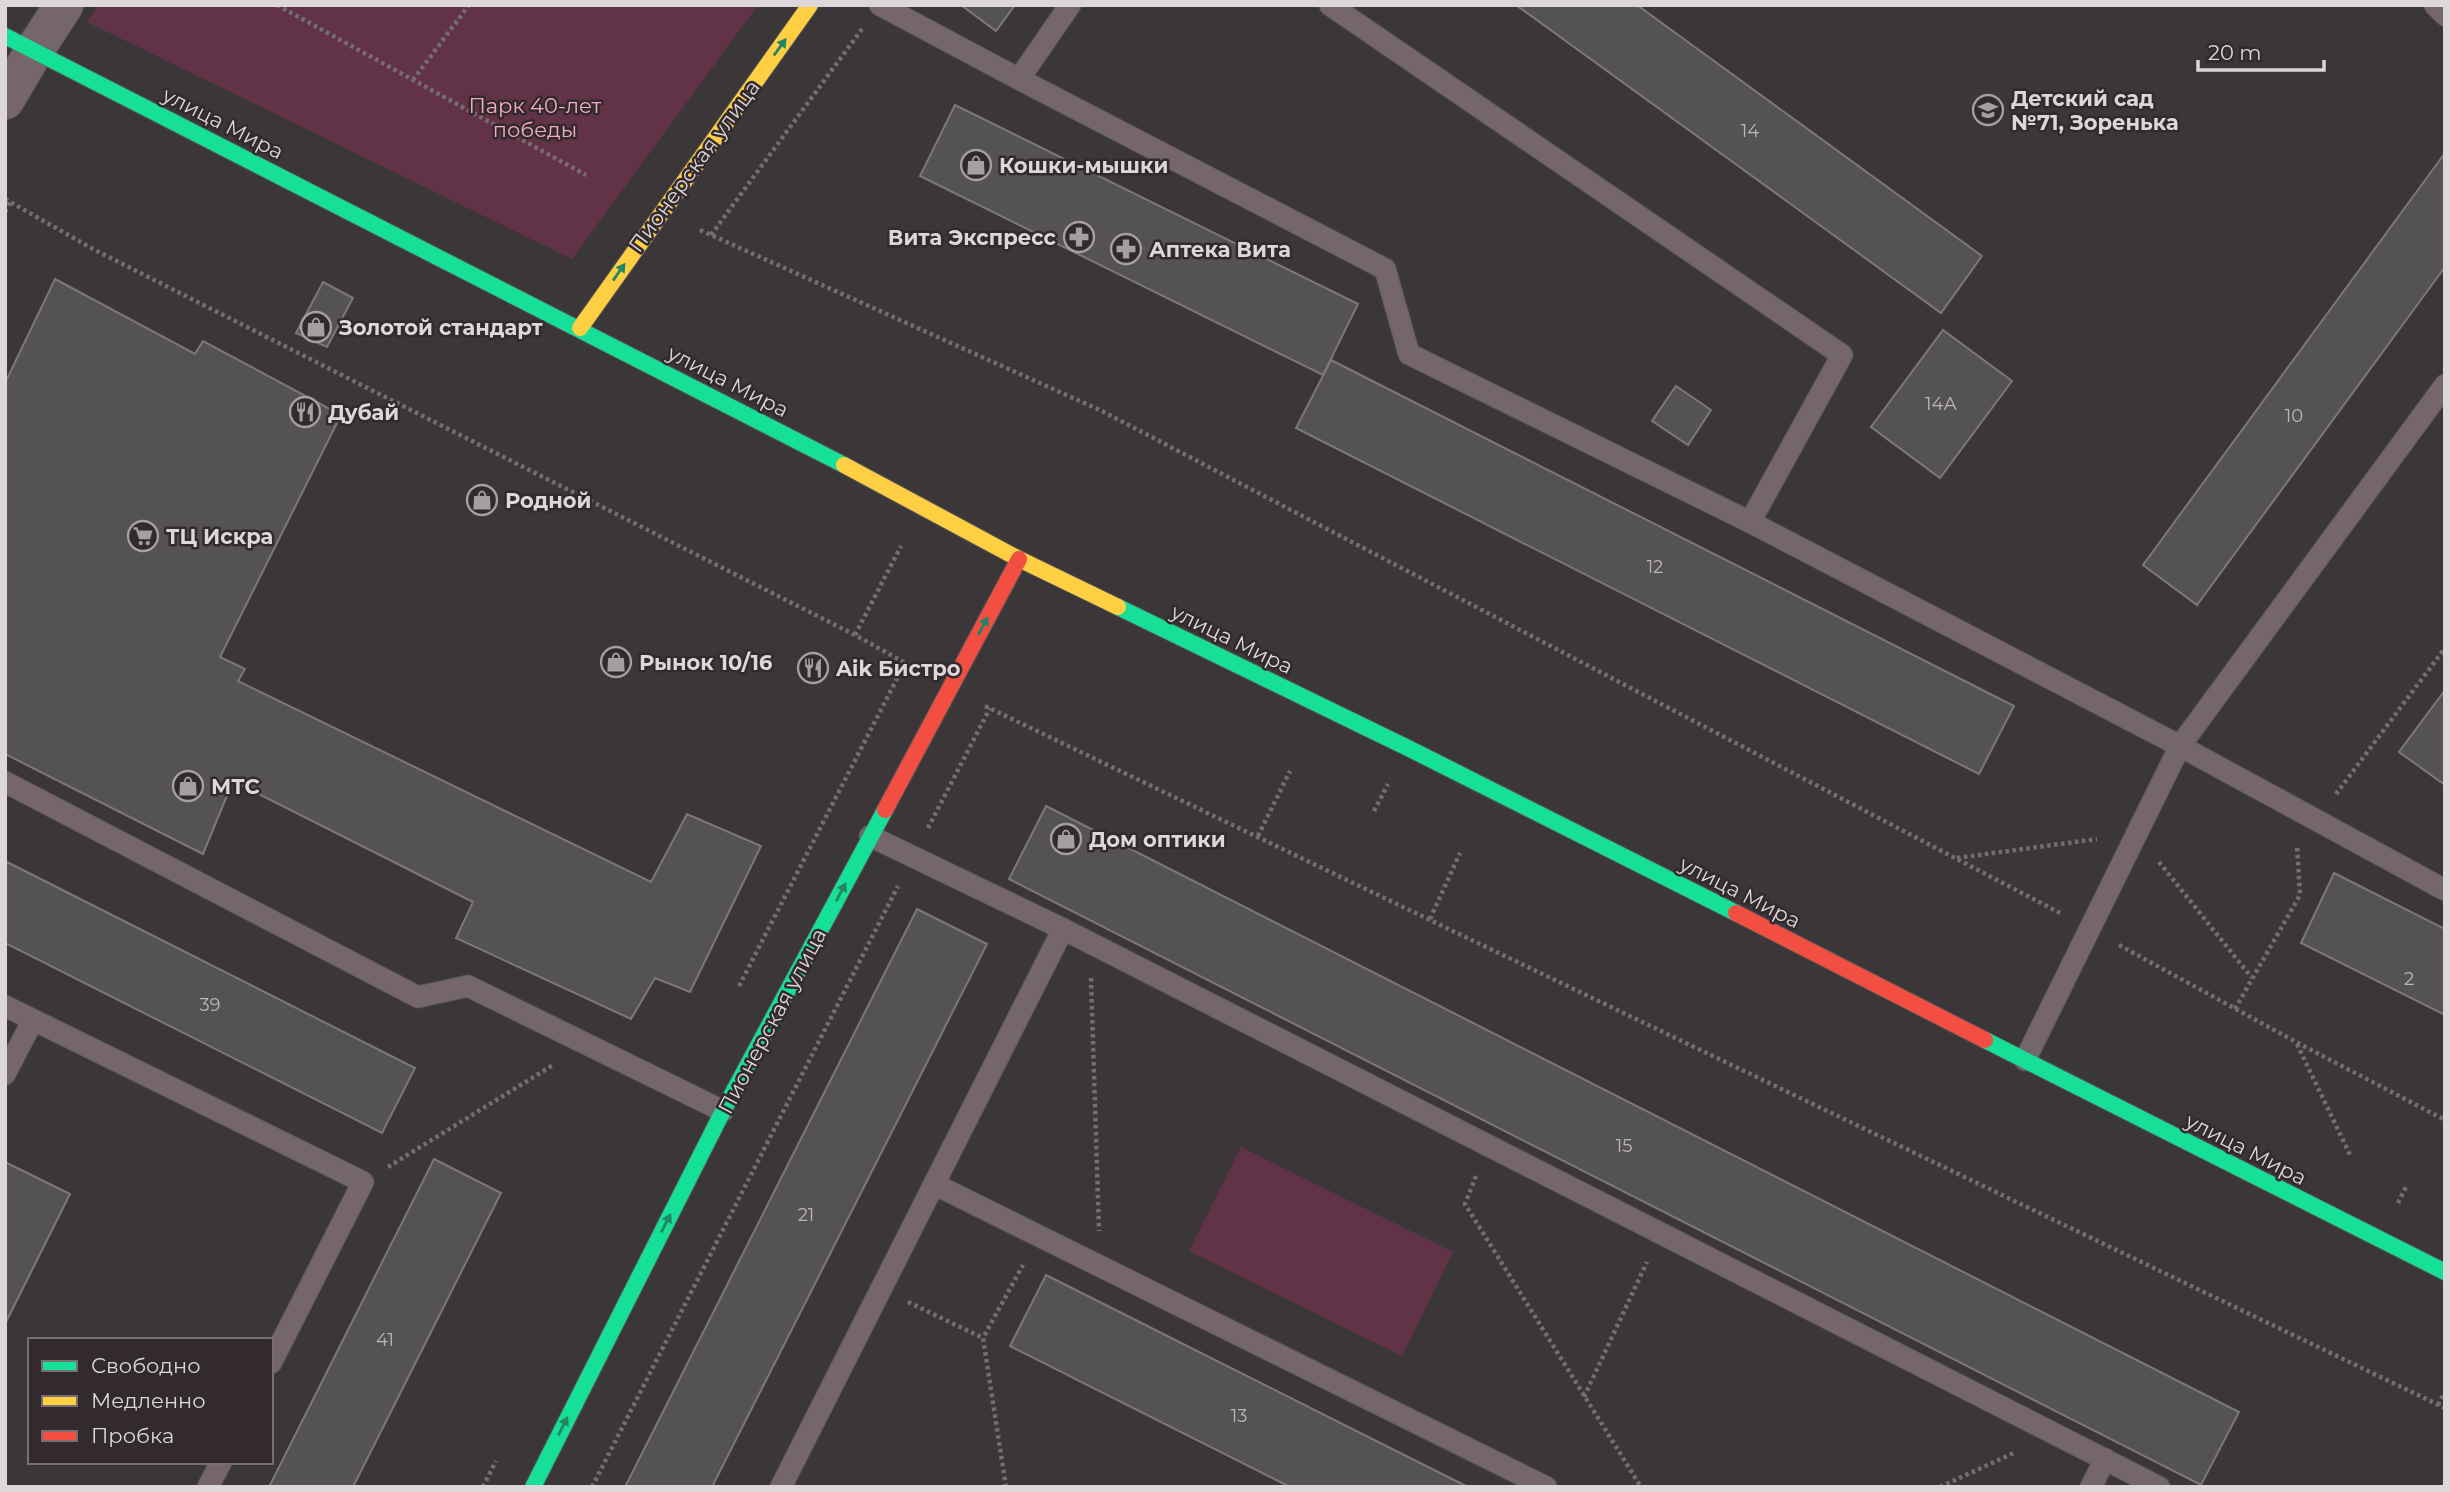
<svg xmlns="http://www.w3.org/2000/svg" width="2450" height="1492" viewBox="0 0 2450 1492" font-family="Montserrat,sans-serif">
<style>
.green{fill:#623347}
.building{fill:#555253;stroke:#7c7879;stroke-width:2}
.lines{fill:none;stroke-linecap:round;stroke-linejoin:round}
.lane-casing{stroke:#575455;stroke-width:23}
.street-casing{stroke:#575455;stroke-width:40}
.fast-casing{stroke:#575455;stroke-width:18}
.slow-casing{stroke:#575455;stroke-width:18}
.jam-casing{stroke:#575455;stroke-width:18}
.path{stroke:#766d71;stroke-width:4.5;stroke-dasharray:3.5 3.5;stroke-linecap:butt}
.lane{stroke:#74666c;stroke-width:21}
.street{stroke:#74666c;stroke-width:38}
.fast{stroke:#16e098;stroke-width:16}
.slow{stroke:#ffcf43;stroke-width:16}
.jam{stroke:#f24e42;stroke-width:16}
.oneway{fill:#248562}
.labels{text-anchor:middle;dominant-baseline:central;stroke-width:5;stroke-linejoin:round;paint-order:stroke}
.number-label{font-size:18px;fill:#bbb6b8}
.poi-label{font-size:21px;font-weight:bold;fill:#ddd7d9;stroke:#332a2d;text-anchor:start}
.park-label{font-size:21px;fill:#f4a9c4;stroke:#332a2d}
.street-label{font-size:21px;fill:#ddd7d9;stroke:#332a2d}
</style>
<rect width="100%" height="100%" fill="#3b3638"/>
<g class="green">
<path d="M99 5H758L572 259 87 22Z"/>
<path d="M1241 1147 1453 1252 1402 1356 1189 1251Z"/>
</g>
<g class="building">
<path d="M961 5H1015L996 31Z"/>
<path d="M1516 5H1637L1982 256 1941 313Z"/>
<path d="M955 105 1358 304 1323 375 920 176Z"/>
<path d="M2445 153V267L2197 605 2143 565Z"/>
<path d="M55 279 195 354 203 341 341 415 220 657 245 669 238 681 651 882 687 814 761 846 690 992 655 978 631 1019 456 938 473 902 233 781 203 854 5 754V383Z"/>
<path d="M323 282 353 298 327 347 296 333Z"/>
<path d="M1943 330 2012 381 1940 478 1871 427Z"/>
<path d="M1331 360 2014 706 1979 774 1296 428Z"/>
<path d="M1676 386 1711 410 1688 445 1652 421Z"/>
<path d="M2445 690V785L2399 752Z"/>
<path d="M1046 806 2239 1412 2201 1485 1009 879Z"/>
<path d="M5 861 415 1068 382 1133 5 943Z"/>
<path d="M2334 873 2445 929V1015L2301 943Z"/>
<path d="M917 909 987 944 712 1487H625Z"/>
<path d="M434 1159 501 1193 353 1487H269Z"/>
<path d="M5 1162 70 1194 5 1324Z"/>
<path d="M1046 1275 1468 1487H1290L1010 1346Z"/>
</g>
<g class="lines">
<g class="lane-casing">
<g id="lane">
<path d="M880 5 1019 79 1070 5"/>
<path d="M1330 5 1842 355 1750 522 2180 746 2445 890"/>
<path d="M2435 5 2445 15"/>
<path d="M1019 79 1385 269 1409 354 1750 522"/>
<path d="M5 782 418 997 468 986 723 1111"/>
<path d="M870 836 1063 929"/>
<path d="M5 1006 363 1182 271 1363"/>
<path d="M2025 1060 2180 746 2445 385"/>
<path d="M5 1074 33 1020"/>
<path d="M934 1184 1546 1487"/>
<path d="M208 1487 221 1462"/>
<path d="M781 1487 1063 929 2159 1487"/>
<path d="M2091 1487 2105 1459"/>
</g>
</g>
<g class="street-casing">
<path id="street" d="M5 100 34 51 64 5"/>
</g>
<g class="fast-casing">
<g id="fast">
<path d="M5 36 844 465"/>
<path d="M1118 607 1408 748 1736 913"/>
<path d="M1985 1040 2445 1272"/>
<path d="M533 1487 723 1111 885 810"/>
</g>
</g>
<g class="slow-casing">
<g id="slow">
<path d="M580 328 810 5"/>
<path d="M844 465 1019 559 1118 607"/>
</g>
</g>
<g class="jam-casing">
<g id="jam">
<path d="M885 810 1019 559"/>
<path d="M1736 913 1985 1040"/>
</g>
</g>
<g class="path">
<path d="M277 5 586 175"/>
<path d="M413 80 469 5"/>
<path d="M5 199 93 249 855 635 916 669"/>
<path d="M5 212 10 202"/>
<path d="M700 230 1102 411 2062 914"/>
<path d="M711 235 862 29"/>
<path d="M855 635 901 546"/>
<path d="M985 706 2445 1408"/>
<path d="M2336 794 2445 648"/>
<path d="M1374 811 1388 784"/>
<path d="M928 828 990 708"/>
<path d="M1258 836 1290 771"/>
<path d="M1957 858 2097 839"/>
<path d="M2159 862 2252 978"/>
<path d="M1430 919 1460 853"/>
<path d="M2119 945 2296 1042 2445 1120"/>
<path d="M1091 978 1099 1231"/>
<path d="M739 986 905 663"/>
<path d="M2235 1009 2300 895 2297 845"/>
<path d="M2297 1044 2351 1157"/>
<path d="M388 1167 553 1065"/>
<path d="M1476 1176 1465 1204 1641 1487"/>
<path d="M2398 1203 2407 1185"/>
<path d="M908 1302 983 1338"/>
<path d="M1584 1397 1647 1262"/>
<path d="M2438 1405 2445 1392"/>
<path d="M483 1487 496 1461"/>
<path d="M592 1487 898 886"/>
<path d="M1006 1487 983 1338 1023 1265"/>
<path d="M1940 1487 2016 1452"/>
</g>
<use href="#lane" class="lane"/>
<use href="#street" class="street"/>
<use href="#fast" class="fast"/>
<use href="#slow" class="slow"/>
<use href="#jam" class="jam"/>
</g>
<defs><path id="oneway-solid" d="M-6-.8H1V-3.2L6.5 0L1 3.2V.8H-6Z" transform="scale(1.75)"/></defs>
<g class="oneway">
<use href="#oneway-solid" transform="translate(780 47) rotate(-54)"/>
<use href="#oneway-solid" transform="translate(619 272) rotate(-55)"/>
<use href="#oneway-solid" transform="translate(983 626) rotate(-62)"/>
<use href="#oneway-solid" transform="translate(841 892) rotate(-62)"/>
<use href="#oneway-solid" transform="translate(666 1223) rotate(-63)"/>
<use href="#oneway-solid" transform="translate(563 1426) rotate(-63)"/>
</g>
<defs>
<g id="school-ring" transform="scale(1.575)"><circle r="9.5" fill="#332a2d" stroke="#a49fa1" stroke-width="1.5"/><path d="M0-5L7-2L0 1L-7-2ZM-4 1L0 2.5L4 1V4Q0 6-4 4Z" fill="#a49fa1"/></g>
<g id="shop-ring" transform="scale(1.575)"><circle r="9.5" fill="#332a2d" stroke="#a49fa1" stroke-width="1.5"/><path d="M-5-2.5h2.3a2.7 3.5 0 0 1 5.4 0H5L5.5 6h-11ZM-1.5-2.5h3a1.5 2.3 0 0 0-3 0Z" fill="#a49fa1"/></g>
<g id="pharmacy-ring" transform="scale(1.575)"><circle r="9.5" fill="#332a2d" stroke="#a49fa1" stroke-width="1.5"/><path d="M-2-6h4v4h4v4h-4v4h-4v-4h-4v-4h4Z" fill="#a49fa1"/></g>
<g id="restaurant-ring" transform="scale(1.575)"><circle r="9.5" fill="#332a2d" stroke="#a49fa1" stroke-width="1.5"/><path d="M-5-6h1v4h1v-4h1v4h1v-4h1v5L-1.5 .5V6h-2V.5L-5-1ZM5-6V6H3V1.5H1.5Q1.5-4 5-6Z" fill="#a49fa1"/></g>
<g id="supermarket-ring" transform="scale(1.575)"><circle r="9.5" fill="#332a2d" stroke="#a49fa1" stroke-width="1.5"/><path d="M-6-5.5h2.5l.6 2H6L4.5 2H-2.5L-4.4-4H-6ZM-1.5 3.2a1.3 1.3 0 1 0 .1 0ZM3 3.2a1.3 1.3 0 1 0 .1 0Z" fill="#a49fa1"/></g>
</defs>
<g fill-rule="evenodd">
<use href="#school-ring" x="1988" y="110"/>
<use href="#shop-ring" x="976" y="165"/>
<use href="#pharmacy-ring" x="1079" y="237"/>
<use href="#pharmacy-ring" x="1126" y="249"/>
<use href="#shop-ring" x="316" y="327"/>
<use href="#restaurant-ring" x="305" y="412"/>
<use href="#shop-ring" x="482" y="500"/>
<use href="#supermarket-ring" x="143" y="536"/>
<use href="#shop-ring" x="616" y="662"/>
<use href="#restaurant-ring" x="813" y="668"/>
<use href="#shop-ring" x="188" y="786"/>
<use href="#shop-ring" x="1066" y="839"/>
</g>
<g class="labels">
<g class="number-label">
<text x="1750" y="131">14</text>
<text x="1941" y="404">14А</text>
<text x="2294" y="416">10</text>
<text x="1655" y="567">12</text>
<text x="2409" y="979">2</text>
<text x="210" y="1005">39</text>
<text x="1624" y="1146">15</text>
<text x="806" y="1215">21</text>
<text x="385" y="1340">41</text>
<text x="1239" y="1416">13</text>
</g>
<g class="poi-label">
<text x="2011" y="98">Детский сад<tspan x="2011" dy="24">№71, Зоренька</tspan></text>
<text x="999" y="165">Кошки-мышки</text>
<text x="1056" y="237" text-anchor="end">Вита Экспресс</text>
<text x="1149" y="249">Аптека Вита</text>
<text x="339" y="327">Золотой стандарт</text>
<text x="328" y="412">Дубай</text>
<text x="505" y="500">Родной</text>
<text x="166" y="536">ТЦ Искра</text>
<text x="639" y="662">Рынок 10/16</text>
<text x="836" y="668">Aik Бистро</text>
<text x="211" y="786">МТС</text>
<text x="1089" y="839">Дом оптики</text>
</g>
<g class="park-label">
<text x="535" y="105">Парк 40-лет<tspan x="535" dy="24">победы</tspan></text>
</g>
<g class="street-label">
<text transform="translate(223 123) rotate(27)">улица Мира</text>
<text transform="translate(694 166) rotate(-54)">Пионерская улица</text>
<text transform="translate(728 381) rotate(27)">улица Мира</text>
<text transform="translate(1232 639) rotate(26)">улица Мира</text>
<text transform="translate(1740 892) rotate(27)">улица Мира</text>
<text transform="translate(772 1021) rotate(-62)">Пионерская улица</text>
<text transform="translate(2246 1149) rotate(27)">улица Мира</text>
</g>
</g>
<rect width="2450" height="1492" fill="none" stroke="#ddd7d9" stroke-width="14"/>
<rect x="28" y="1338" width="245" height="126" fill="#332a2d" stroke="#776f72" stroke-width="2"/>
<rect x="42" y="1361" width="35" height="10" fill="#16e098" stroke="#776f72" stroke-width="2"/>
<text x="91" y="1373" font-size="21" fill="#ddd7d9">Свободно</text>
<rect x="42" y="1396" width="35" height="10" fill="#ffcf43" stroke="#776f72" stroke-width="2"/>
<text x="91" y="1408" font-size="21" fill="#ddd7d9">Медленно</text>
<rect x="42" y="1431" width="35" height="10" fill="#f24e42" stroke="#776f72" stroke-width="2"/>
<text x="91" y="1443" font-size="21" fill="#ddd7d9">Пробка</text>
<path d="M2198 60v10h126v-10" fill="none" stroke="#ddd7d9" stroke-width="3.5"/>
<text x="2208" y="60" font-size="21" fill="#ddd7d9" stroke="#332a2d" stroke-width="5" paint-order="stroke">20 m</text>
</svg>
